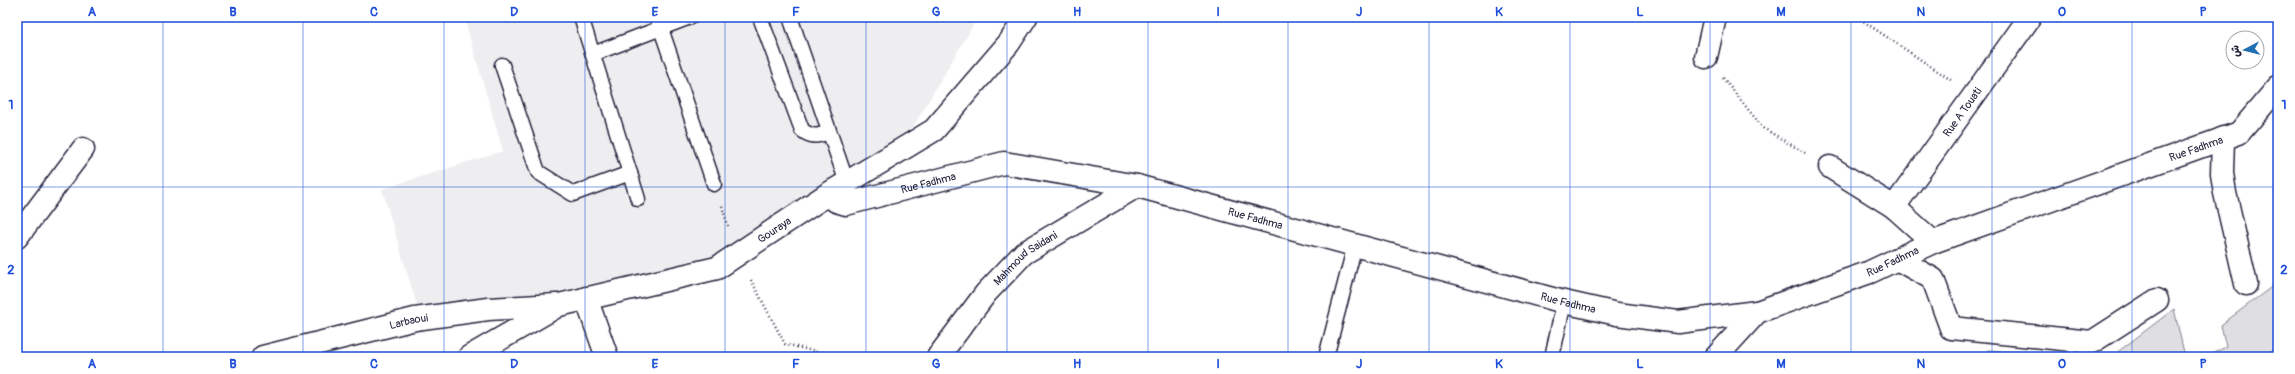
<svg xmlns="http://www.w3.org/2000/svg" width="2295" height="374" viewBox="0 0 2295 374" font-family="Pangolin,'Playpen Sans Arabic',sans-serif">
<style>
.built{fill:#eeeef1}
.green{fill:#dfdfe2;stroke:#80808e}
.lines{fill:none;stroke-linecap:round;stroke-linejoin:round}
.lane-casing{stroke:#22223b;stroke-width:17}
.street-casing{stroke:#22223b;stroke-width:25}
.path{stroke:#22223b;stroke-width:2.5;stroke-dasharray:1 3;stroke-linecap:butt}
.lane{stroke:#fff;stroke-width:14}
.street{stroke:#fff;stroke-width:22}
.grid{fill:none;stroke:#1d4ed8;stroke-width:1;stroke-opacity:0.55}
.labels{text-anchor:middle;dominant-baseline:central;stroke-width:3;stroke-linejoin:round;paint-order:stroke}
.street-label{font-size:11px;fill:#22223b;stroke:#fff}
.neatline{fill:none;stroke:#1d4ed8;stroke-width:1.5}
.grid-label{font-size:13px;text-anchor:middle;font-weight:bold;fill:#1d4ed8}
</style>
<rect width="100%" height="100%" fill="#fff"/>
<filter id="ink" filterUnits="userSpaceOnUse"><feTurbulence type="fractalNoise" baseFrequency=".025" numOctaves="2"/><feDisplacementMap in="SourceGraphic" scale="8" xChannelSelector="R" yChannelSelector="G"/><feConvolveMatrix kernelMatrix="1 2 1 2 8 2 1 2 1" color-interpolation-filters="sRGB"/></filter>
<g filter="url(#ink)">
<path class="built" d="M464 17H978L913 127 715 257 554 292 418 309 382 189 503 151Z"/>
<g class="green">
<path d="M2278 282V348L2259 357H2205L2226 347 2221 325Z"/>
<path d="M2174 309 2185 357H2111Z"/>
<path d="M1988 350 2080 357H1977Z"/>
</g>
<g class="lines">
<g class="lane-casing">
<g id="lane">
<path d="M581 17 638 199"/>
<path d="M657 17 714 184"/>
<path d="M760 17 802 130C812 138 818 136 829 132"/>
<path d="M790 17 847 183"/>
<path d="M593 54 690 17"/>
<path d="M502 65 538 172 573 194 630 173"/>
<path d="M1326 357 1355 245"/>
<path d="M1552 357 1564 302"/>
</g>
</g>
<g class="street-casing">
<g id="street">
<path d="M1706 57 1715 17"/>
<path d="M2223 138 2222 173 2225 193 2246 284"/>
<path d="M1830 167 1894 207 1933 242"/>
<path id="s1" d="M828 194 836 201 846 204 1004 163 1137 186 1564 302 1617 314 1678 322 1757 312 1870 272 1933 242 2239 133 2278 87"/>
<path id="s2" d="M1894 207 2030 17"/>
<path d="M17 237 83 149"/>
<path d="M1897 259 1933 279 1951 328 2092 342 2157 300"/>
<path d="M586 298 607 357"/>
<path id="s3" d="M263 357 415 319 488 309 556 305"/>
<path id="s4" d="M469 357 559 305 717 268 828 194 934 130 1009 43 1026 17"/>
<path id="s5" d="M938 357 986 293 1024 253 1137 186"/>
<path d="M1716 357 1757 312"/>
</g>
</g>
<g class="path">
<path d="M1857 17 1951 80"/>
<path d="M1723 78 1763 128 1805 153"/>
<path d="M722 206 728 226"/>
<path d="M751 280 785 344 837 357"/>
<path d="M837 357 847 354 848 357"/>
</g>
<use href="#lane" class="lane"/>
<use href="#street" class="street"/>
</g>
</g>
<path class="grid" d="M163 17V357M303 17V357M444 17V357M585 17V357M725 17V357M866 17V357M1007 17V357M1148 17V357M1288 17V357M1429 17V357M1570 17V357M1710 17V357M1851 17V357M1992 17V357M2132 17V357M17 187H2278"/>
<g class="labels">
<g class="street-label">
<text stroke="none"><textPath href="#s2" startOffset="117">Rue A Touati</textPath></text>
<text stroke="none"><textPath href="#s1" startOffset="1426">Rue Fadhma</textPath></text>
<text stroke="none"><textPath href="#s1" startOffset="106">Rue Fadhma</textPath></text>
<text stroke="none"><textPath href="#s1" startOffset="442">Rue Fadhma</textPath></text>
<text stroke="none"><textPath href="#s4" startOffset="335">Gouraya</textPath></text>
<text stroke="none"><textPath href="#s5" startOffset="133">Mahmoud Saidani</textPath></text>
<text stroke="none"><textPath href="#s1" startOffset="1102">Rue Fadhma</textPath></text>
<text stroke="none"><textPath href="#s1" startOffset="766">Rue Fadhma</textPath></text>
<text stroke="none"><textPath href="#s3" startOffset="150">Larbaoui</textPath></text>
</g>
</g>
<rect width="2295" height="374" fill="none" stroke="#fff" stroke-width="44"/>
<g transform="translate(2245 50) rotate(263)"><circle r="19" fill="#ffffff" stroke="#a7a7b1"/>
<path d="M0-3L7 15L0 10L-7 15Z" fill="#1f6fb2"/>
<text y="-6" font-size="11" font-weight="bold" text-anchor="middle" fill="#22223b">ش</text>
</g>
<rect x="22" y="22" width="2251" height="330" class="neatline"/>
<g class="grid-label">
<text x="92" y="16">A</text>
<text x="233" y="16">B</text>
<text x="374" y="16">C</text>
<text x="514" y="16">D</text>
<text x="655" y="16">E</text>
<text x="796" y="16">F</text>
<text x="936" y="16">G</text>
<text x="1077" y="16">H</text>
<text x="1218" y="16">I</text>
<text x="1359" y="16">J</text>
<text x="1499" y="16">K</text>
<text x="1640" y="16">L</text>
<text x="1781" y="16">M</text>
<text x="1921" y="16">N</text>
<text x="2062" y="16">O</text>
<text x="2203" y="16">P</text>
<text x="11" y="109">1</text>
<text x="2284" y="109">1</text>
<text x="11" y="274">2</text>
<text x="2284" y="274">2</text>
<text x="92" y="368">A</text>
<text x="233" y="368">B</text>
<text x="374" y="368">C</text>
<text x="514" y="368">D</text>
<text x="655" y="368">E</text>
<text x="796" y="368">F</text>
<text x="936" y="368">G</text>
<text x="1077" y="368">H</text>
<text x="1218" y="368">I</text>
<text x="1359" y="368">J</text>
<text x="1499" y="368">K</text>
<text x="1640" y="368">L</text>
<text x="1781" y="368">M</text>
<text x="1921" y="368">N</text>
<text x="2062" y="368">O</text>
<text x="2203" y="368">P</text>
</g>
</svg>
